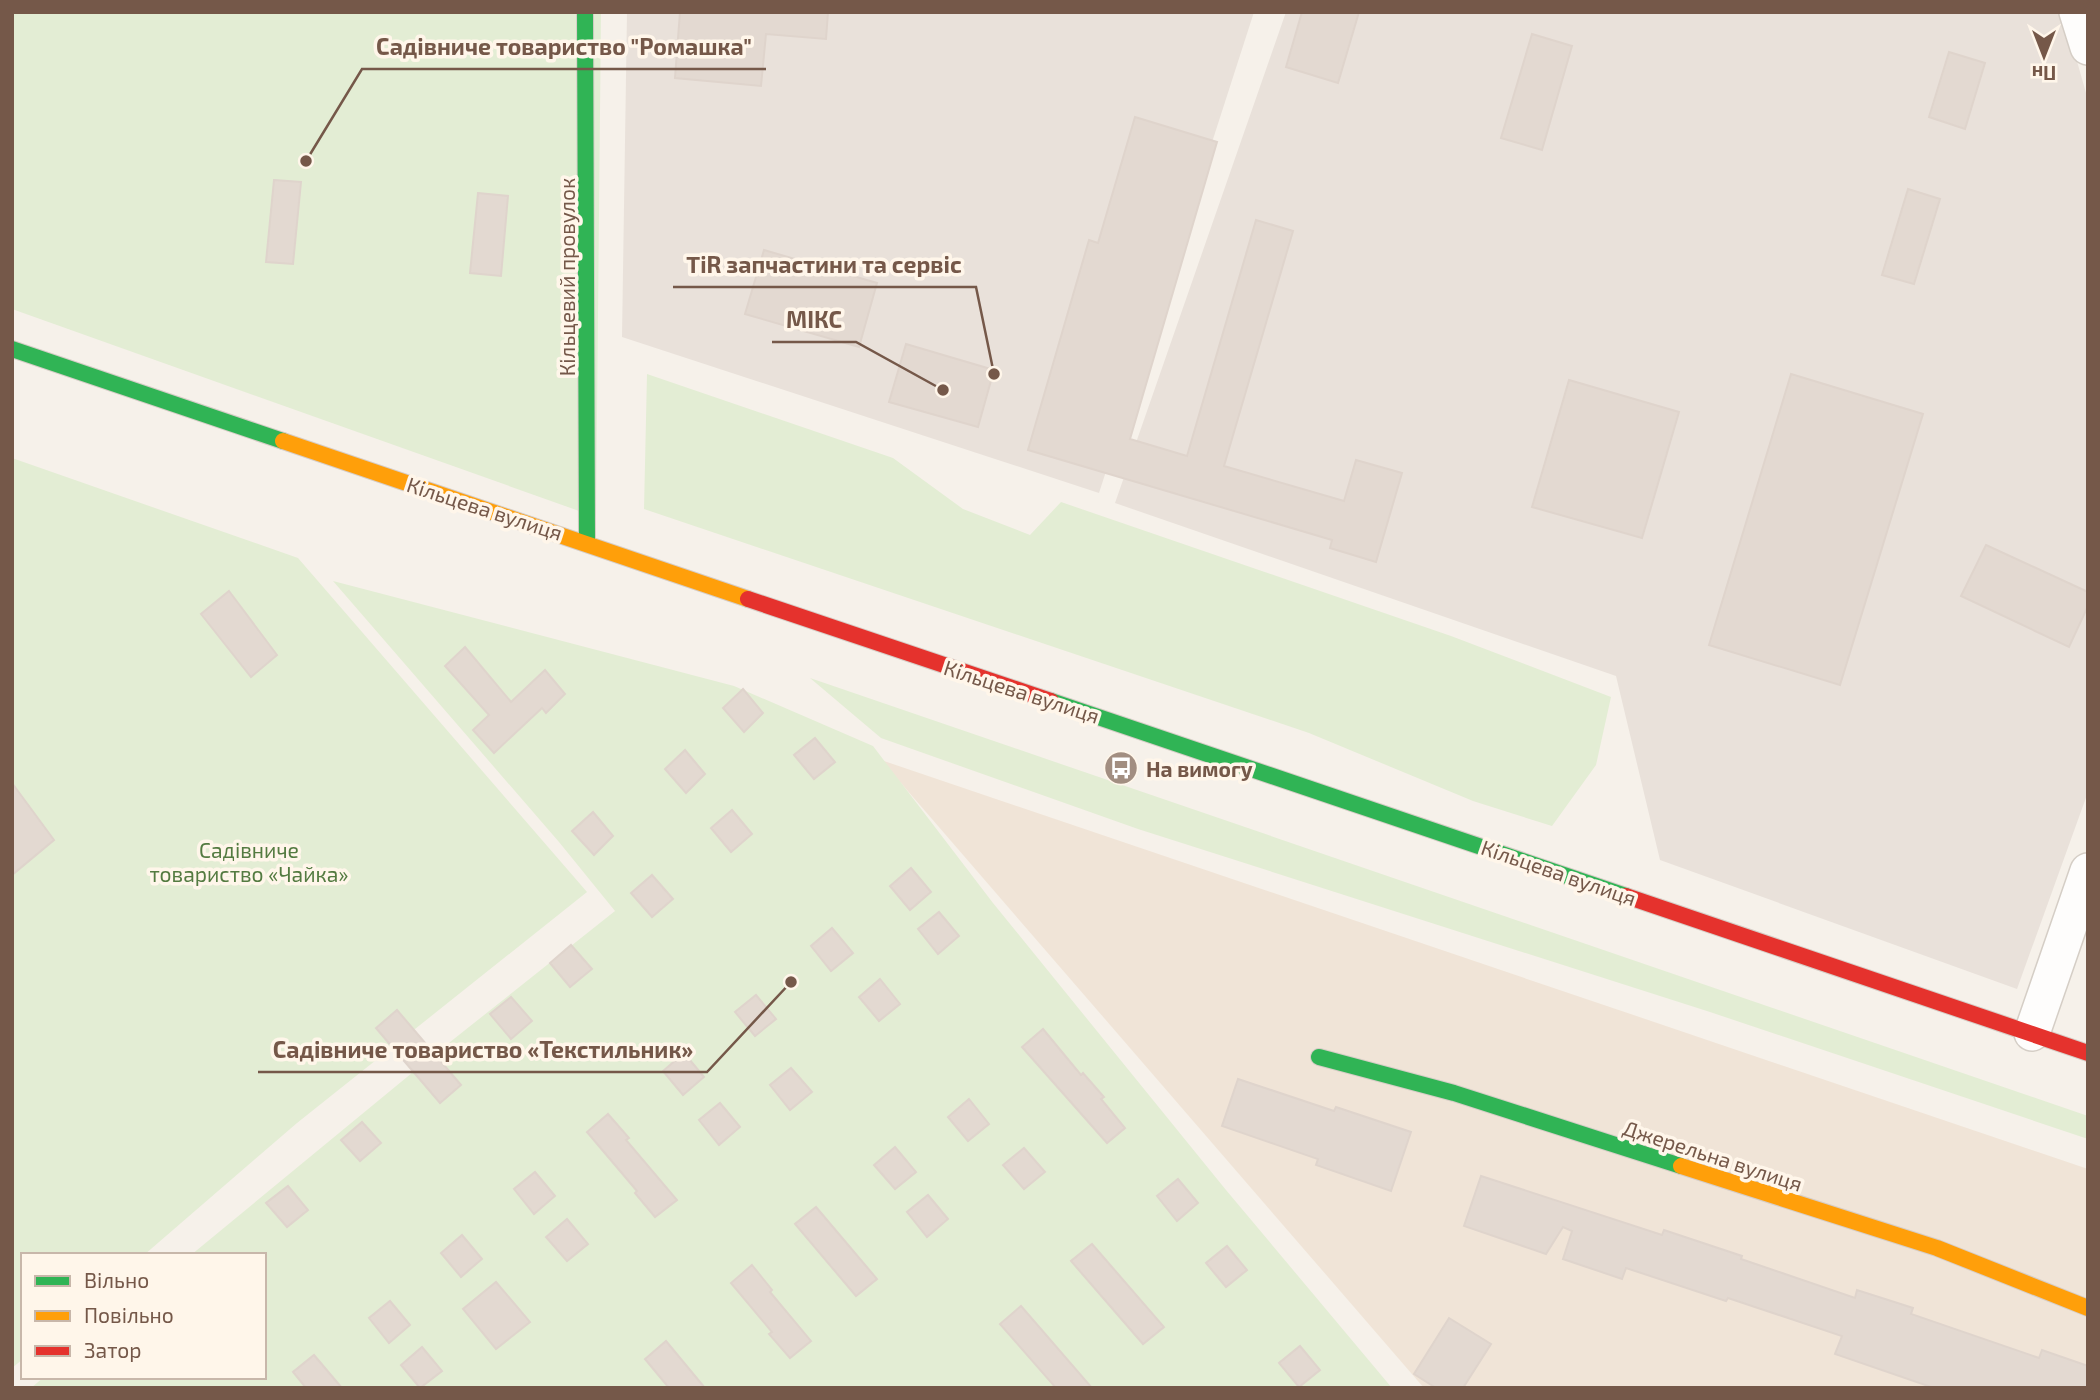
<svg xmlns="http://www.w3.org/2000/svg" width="2100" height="1400" viewBox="0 0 2100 1400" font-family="'Exo 2',sans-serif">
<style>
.residential{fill:#f0e4d7}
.industrial{fill:#e9e1da}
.green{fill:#e3edd4}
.building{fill:#e3d9d1;stroke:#dfd4cc;stroke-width:2}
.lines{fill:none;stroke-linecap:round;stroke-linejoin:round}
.street-casing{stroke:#d5cec6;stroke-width:38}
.fast-casing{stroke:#d6cdc6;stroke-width:18}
.slow-casing{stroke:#d6cdc6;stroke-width:18}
.jam-casing{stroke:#d6cdc6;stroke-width:18}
.street{stroke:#fefdfc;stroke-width:35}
.fast{stroke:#30b455;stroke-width:16}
.slow{stroke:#ff9f0a;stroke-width:16}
.jam{stroke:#e5322d;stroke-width:16}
.labels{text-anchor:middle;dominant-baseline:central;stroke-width:7;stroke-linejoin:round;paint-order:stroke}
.street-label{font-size:21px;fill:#755849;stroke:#fff6ea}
.poi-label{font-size:21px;font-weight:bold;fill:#755849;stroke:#fff6ea;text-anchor:start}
.park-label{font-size:21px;fill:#547b41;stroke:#fff6ea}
.leader{fill:none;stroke:#755849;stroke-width:2.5}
.callout-dot{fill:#755849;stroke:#fff6ea;stroke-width:2.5}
.callout-label{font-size:23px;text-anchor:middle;font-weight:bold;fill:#755849;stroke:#fff6ea;stroke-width:7;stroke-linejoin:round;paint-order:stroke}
</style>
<rect width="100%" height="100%" fill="#f6f1ea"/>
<path class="residential" d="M881 760 2088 1169V1388H1424Z"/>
<g class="industrial">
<path d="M627 12H1254L1099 493 622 337Z"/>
<path d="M1286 12H2063L2088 100V792L2017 989 1660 860 1616 676 1115 503Z"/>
</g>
<g class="green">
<path d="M12 12H601L596 517 12 309Z"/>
<path d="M647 374 893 458 963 509 1030 535 1061 502 1451 636 1611 697 1596 765 1552 826 1473 801 1309 733 644 509Z"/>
<path d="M12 458 298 558 587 892 297 1123 144 1255H23V1359L12 1368Z"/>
<path d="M333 581 734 686 873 746 993 903 1226 1190 1392 1388H31L44 1377H264V1255H191L435 1054 615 911 559 842Z"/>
<path d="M810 678 2088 1116V1139L1710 1012 1138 829 881 738Z"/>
</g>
<g class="building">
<path d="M680 12H828L826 39 766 34 761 86 675 78Z"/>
<path d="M1302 12H1359L1338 83 1286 67Z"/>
<path d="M1532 34 1572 46 1542 150 1501 138Z"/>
<path d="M1949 52 1985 63 1965 129 1929 117Z"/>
<path d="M1135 117 1217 142 1130 439 1187 456 1256 220 1293 231 1224 466 1344 501 1356 460 1402 473 1376 562 1330 548 1332 540 1028 450 1089 240 1098 243Z"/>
<path d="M274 180 301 182 293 264 266 262Z"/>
<path d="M1908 189 1940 199 1914 284 1882 275Z"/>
<path d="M478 193 508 196 501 276 470 273Z"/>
<path d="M764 250 877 283 859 347 745 314Z"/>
<path d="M906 344 994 370 978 427 889 402Z"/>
<path d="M1791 374 1923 414 1840 685 1709 645Z"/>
<path d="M1569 380 1679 412 1642 538 1532 507Z"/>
<path d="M1986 545 2088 592V606L2069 647 1961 596Z"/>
<path d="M229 591 277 655 251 677 201 614Z"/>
<path d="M465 647 511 702 545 670 565 694 546 713 542 708 494 753 473 730 489 715 445 666Z"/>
<path d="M743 689 763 713 744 732 723 708Z"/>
<path d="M815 738 835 762 814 779 794 755Z"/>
<path d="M685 750 705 774 686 793 665 769Z"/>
<path d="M12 783 54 840 12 875Z"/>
<path d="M732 810 752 834 731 852 711 828Z"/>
<path d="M593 812 613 836 594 855 572 831Z"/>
<path d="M911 868 931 892 910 910 890 886Z"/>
<path d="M652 875 673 899 652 917 631 893Z"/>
<path d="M939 912 959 936 938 954 918 929Z"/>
<path d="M832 928 853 953 831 971 811 946Z"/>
<path d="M571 945 592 969 570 987 550 963Z"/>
<path d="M880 979 900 1004 879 1021 859 997Z"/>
<path d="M756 995 776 1019 755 1036 735 1012Z"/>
<path d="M511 997 532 1021 511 1039 490 1014Z"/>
<path d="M397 1010 461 1085 440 1103 376 1028Z"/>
<path d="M1043 1029 1081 1075 1083 1073 1104 1097 1101 1099 1125 1128 1107 1143 1022 1047Z"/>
<path d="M684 1053 704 1077 683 1095 663 1071Z"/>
<path d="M791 1068 812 1092 790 1110 770 1085Z"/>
<path d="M1238 1079 1334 1111 1336 1107 1411 1132 1391 1191 1316 1165 1318 1159 1222 1126Z"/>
<path d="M969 1099 989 1124 968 1141 948 1117Z"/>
<path d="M720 1103 740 1127 719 1145 699 1120Z"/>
<path d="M608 1114 629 1138 626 1140 677 1200 655 1217 635 1193 637 1191 587 1132Z"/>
<path d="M362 1122 381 1143 360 1161 341 1140Z"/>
<path d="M895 1147 916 1172 895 1189 874 1165Z"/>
<path d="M1024 1148 1045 1172 1024 1189 1003 1165Z"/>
<path d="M535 1172 555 1196 534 1214 514 1189Z"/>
<path d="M1481 1176 1662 1235 1664 1230 1742 1256 1741 1259 1855 1298 1857 1290 1913 1308 1911 1314 2039 1358 2042 1350 2088 1366V1388H1934L1835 1354 1842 1336 1728 1298 1726 1301 1626 1268 1622 1279 1563 1259 1572 1231 1563 1227 1546 1254 1464 1226Z"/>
<path d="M1178 1179 1198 1203 1177 1221 1157 1196Z"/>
<path d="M288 1186 308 1210 287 1227 266 1203Z"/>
<path d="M928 1195 948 1219 927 1237 907 1212Z"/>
<path d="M816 1207 877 1279 856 1296 795 1224Z"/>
<path d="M567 1219 588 1244 567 1261 546 1237Z"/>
<path d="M462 1235 482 1259 461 1277 441 1253Z"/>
<path d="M1092 1244 1164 1327 1143 1344 1071 1261Z"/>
<path d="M1227 1246 1247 1270 1226 1287 1206 1263Z"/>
<path d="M752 1265 772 1290 770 1292 811 1341 790 1358 769 1334 772 1332 731 1283Z"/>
<path d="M496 1282 530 1322 496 1349 463 1309Z"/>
<path d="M390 1301 410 1325 389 1343 369 1318Z"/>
<path d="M1021 1306 1092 1388H1056L1000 1324Z"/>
<path d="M1449 1318 1491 1344 1463 1388H1436L1414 1374Z"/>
<path d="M666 1341 705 1388H669L645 1359Z"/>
<path d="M1300 1346 1320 1370 1299 1387 1279 1363Z"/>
<path d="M422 1347 442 1371 420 1388 401 1365Z"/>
<path d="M314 1355 342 1388H306L293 1372Z"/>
</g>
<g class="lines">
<g class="street-casing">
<g id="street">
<path d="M2077 12 2088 47"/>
<path d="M2032 1033 2088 871"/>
</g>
</g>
<g class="fast-casing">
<g id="fast">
<path d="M585 12 587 542"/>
<path d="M12 349 283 441"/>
<path d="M1051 701 1626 896"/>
<path d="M1319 1057 1454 1093 1681 1166"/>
</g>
</g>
<g class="slow-casing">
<g id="slow">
<path d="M283 441 748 599"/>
<path d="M1681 1166 1937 1248 2088 1308"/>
</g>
</g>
<g class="jam-casing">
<g id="jam">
<path d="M748 599 1051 701"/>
<path d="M1626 896 2088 1053"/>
</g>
</g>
<use href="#street" class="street"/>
<use href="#fast" class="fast"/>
<use href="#slow" class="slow"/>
<use href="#jam" class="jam"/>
</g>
<defs>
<g id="bus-disc" transform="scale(1.75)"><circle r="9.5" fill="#a28e81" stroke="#fff6ea"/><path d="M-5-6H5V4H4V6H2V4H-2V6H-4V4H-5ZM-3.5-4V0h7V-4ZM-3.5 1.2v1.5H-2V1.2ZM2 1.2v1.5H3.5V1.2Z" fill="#fff"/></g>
</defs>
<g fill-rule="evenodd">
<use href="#bus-disc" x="1121" y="768"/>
</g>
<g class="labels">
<g class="street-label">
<text transform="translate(566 277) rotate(-90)">Кільцевий провулок</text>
<text transform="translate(485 508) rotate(18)">Кільцева вулиця</text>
<text transform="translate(1022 691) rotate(18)">Кільцева вулиця</text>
<text transform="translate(1559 872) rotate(19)">Кільцева вулиця</text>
<text transform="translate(1713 1155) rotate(18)">Джерельна вулиця</text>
</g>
<g class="poi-label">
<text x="1146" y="768">На вимогу</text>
</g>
<g class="park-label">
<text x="249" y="849">Садівниче<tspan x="249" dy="24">товариство «Чайка»</tspan></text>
</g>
</g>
<path class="leader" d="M306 161L362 69H766M994 374L976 287H673M943 390L856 342H772M791 982L707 1072H258"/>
<g class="callout-dot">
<circle cx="306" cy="161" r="7"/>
<circle cx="994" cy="374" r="7"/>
<circle cx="943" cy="390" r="7"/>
<circle cx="791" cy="982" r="7"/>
</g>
<g class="callout-label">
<text x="564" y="55">Садівниче товариство "Ромашка"</text>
<text x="824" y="273">TiR запчастини та сервіс</text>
<text x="814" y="328">МІКС</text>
<text x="483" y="1058">Садівниче товариство «Текстильник»</text>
</g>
<rect width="2100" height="1400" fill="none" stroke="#755849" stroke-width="28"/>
<rect x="21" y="1253" width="245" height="126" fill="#fff6ea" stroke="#c8b7aa" stroke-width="2"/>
<rect x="35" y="1276" width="35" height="10" fill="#30b455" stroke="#c8b7aa" stroke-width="2"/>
<text x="84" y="1288" font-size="21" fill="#755849">Вільно</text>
<rect x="35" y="1311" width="35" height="10" fill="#ff9f0a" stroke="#c8b7aa" stroke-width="2"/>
<text x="84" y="1323" font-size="21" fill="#755849">Повільно</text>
<rect x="35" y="1346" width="35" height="10" fill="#e5322d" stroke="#c8b7aa" stroke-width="2"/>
<text x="84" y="1358" font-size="21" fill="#755849">Затор</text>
<g transform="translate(2044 56) rotate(180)" stroke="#fff6ea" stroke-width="5" paint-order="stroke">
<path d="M0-5L12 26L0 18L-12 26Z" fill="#755849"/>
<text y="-10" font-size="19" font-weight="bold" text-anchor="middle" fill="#755849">Пн</text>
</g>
</svg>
